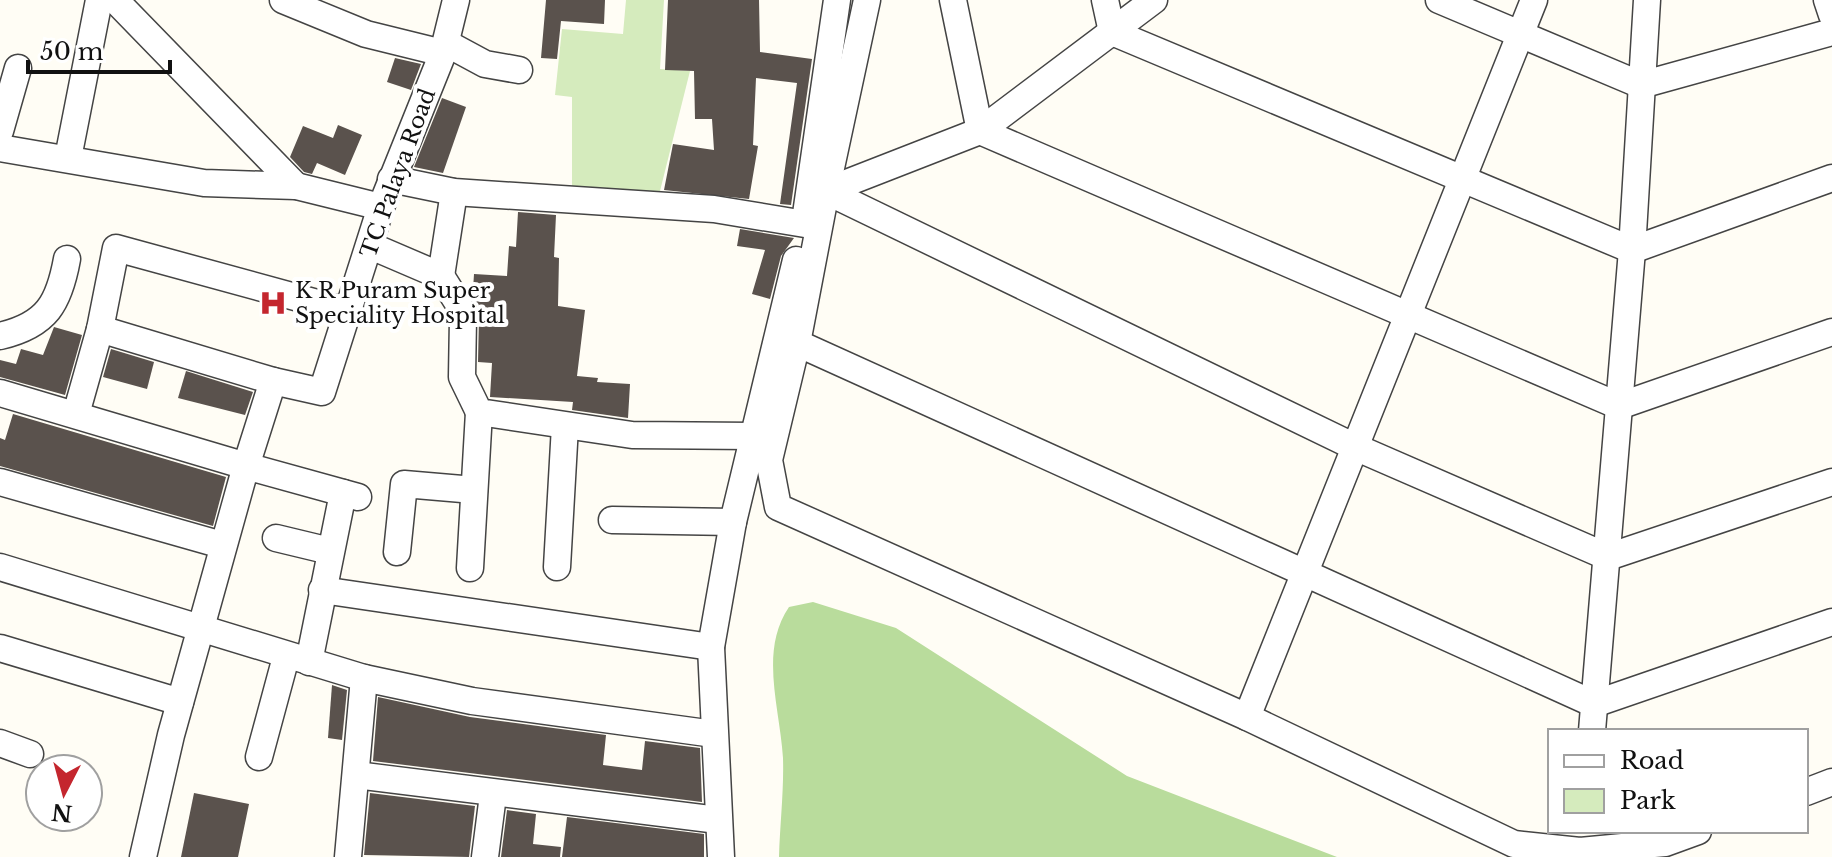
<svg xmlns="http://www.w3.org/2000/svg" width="1832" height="857" viewBox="0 0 1832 857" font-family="'Libre Baskerville',serif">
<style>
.green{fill:#d5ebbd}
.forest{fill:#b9dc9c}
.building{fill:#5a524d}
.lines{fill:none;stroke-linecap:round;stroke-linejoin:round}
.minor-casing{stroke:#444;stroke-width:29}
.minor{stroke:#fff;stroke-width:26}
.labels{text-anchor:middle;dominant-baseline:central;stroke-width:8;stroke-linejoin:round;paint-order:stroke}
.street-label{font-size:22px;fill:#111;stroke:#fff}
.poi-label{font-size:22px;fill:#111;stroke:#fff;text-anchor:start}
</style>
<rect width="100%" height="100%" fill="#fffdf5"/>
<path class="green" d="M626 0H664L660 69 690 71 658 199 572 191V97L555 95 562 29 623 34Z"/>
<path class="forest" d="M813 602 896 628 1127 776 1337 857H779C780 824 784 790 783 758 780 708 759 651 789 607Z"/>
<g class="building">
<path d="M546 0H605L604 24 561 21 557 59 541 58Z"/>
<path d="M668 0H759L760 52 812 59 791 205 780 204 797 83 756 78 753 145 758 146 749 199 664 190 673 144 714 150 712 119H695L694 71 665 70Z"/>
<path d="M395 58 421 64 411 90 387 82Z"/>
<path d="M442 98 466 107 443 173 414 167Z"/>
<path d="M338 125 362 135 345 175 317 163 312 174 304 172 290 157 303 126 333 138Z"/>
<path d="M518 212 556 215 554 257 559 258 558 306 585 310 577 376 598 378 597 382 630 384 628 418 572 410 573 402 490 397 492 363 478 362 479 318 473 290 474 274 507 276 509 246 516 247Z"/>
<path d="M740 229 794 238 781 256 770 299 752 294 765 250 737 246Z"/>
<path d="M54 327 82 335 65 395 0 377V360L16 364 21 349 43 355Z"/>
<path d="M111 349 154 362 147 389 103 377Z"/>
<path d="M186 371 253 392 245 415 178 398Z"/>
<path d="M13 414 226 477 213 526 0 466V438L5 440Z"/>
<path d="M332 685 347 690 342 740 328 738Z"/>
<path d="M378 697 470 717 606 735 603 765 642 770 645 741 700 748 702 802 373 761Z"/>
<path d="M194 793 249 804 238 857H181Z"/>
<path d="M370 793 475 806 469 857 364 855Z"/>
<path d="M507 810 536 814 533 844 561 847 560 857H501Z"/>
<path d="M567 817 704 834V857H562Z"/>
</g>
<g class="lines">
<g class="minor-casing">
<g id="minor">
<path d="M115 0 296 186"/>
<path d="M283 0 366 34 443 53"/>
<path d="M953 0 980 131 1619 406 1832 332"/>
<path d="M1105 0 1112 32 1632 250 1832 178"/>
<path d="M1439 0 1641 85 1832 32"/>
<path d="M1827 0 1832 15"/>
<path d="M446 43 485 64 519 70"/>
<path d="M0 131 18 68"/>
<path d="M0 148 204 183 296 186 381 207"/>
<path d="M68 158 99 0"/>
<path d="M391 179 454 192 714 209 805 224"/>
<path d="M826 191 980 131 1154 0"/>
<path d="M826 191 867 0"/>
<path d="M806 214 837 0"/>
<path d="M371 246 441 276 458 303 463 318 462 377 479 412 632 435 754 436"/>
<path d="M441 276 454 192"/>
<path d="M100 329 273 381"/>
<path d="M0 336C47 325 59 303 67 259"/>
<path d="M797 343 1594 704 1832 622"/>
<path d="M0 393 246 466 273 381 322 392 381 207 443 53 456 0"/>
<path d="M76 414 100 329 116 248 350 312"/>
<path d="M0 482 222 545"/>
<path d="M612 520 733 522"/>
<path d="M276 538 330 551"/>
<path d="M397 552 404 484 474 490"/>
<path d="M0 567 364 678 472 701 714 734"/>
<path d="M557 567 565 426"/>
<path d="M470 568 479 412"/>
<path d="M322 590 711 647"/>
<path d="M0 648 180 702"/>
<path d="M309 662 343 493"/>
<path d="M1247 717 1534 0"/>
<path d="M1592 731 1632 250 1647 0"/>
<path d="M0 743 30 754"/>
<path d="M259 757 286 657"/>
<path d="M356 775 718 820"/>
<path d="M1806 792 1832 782"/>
<path d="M1698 831 1665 843 1580 851 1514 844 1247 717 778 507 769 460 797 343 826 191 1355 447 1608 557 1832 482"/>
<path d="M143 857 171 735 246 466 358 497"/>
<path d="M348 857 364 678"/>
<path d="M485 857 493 795"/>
<path d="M721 857 711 647 733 522 796 260"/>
</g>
</g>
<use href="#minor" class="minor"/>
</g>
<defs>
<g id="hospital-bare" transform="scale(2.16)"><path d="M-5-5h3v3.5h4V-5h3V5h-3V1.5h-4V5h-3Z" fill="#c4262e" stroke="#fff" stroke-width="2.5" paint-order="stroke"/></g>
</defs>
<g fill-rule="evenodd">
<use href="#hospital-bare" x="273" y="303"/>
</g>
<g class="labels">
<g class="street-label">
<text transform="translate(398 173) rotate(-70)">TC Palaya Road</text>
</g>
<g class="poi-label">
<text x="295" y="290">K R Puram Super<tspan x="295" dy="25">Speciality Hospital</tspan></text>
</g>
</g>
<rect x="1548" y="729" width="260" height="104" fill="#ffffff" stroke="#a0a0a0" stroke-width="2"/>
<rect x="1564" y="755" width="40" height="12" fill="#ffffff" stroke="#a0a0a0" stroke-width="2"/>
<text x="1620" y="769" font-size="24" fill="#111111">Road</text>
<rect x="1564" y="789" width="40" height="24" fill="#d5ebbd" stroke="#a0a0a0" stroke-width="2"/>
<text x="1620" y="809" font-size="24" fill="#111111">Park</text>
<g transform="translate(64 793) rotate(186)"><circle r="38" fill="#ffffff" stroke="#a0a0a0" stroke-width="2"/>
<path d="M0-6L14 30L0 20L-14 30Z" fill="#c4262e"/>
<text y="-12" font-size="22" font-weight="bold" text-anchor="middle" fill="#111111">N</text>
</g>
<path d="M28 60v12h142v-12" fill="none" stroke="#111111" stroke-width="4"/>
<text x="40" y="60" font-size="24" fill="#111111" stroke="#ffffff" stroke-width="6" paint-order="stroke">50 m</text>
</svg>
